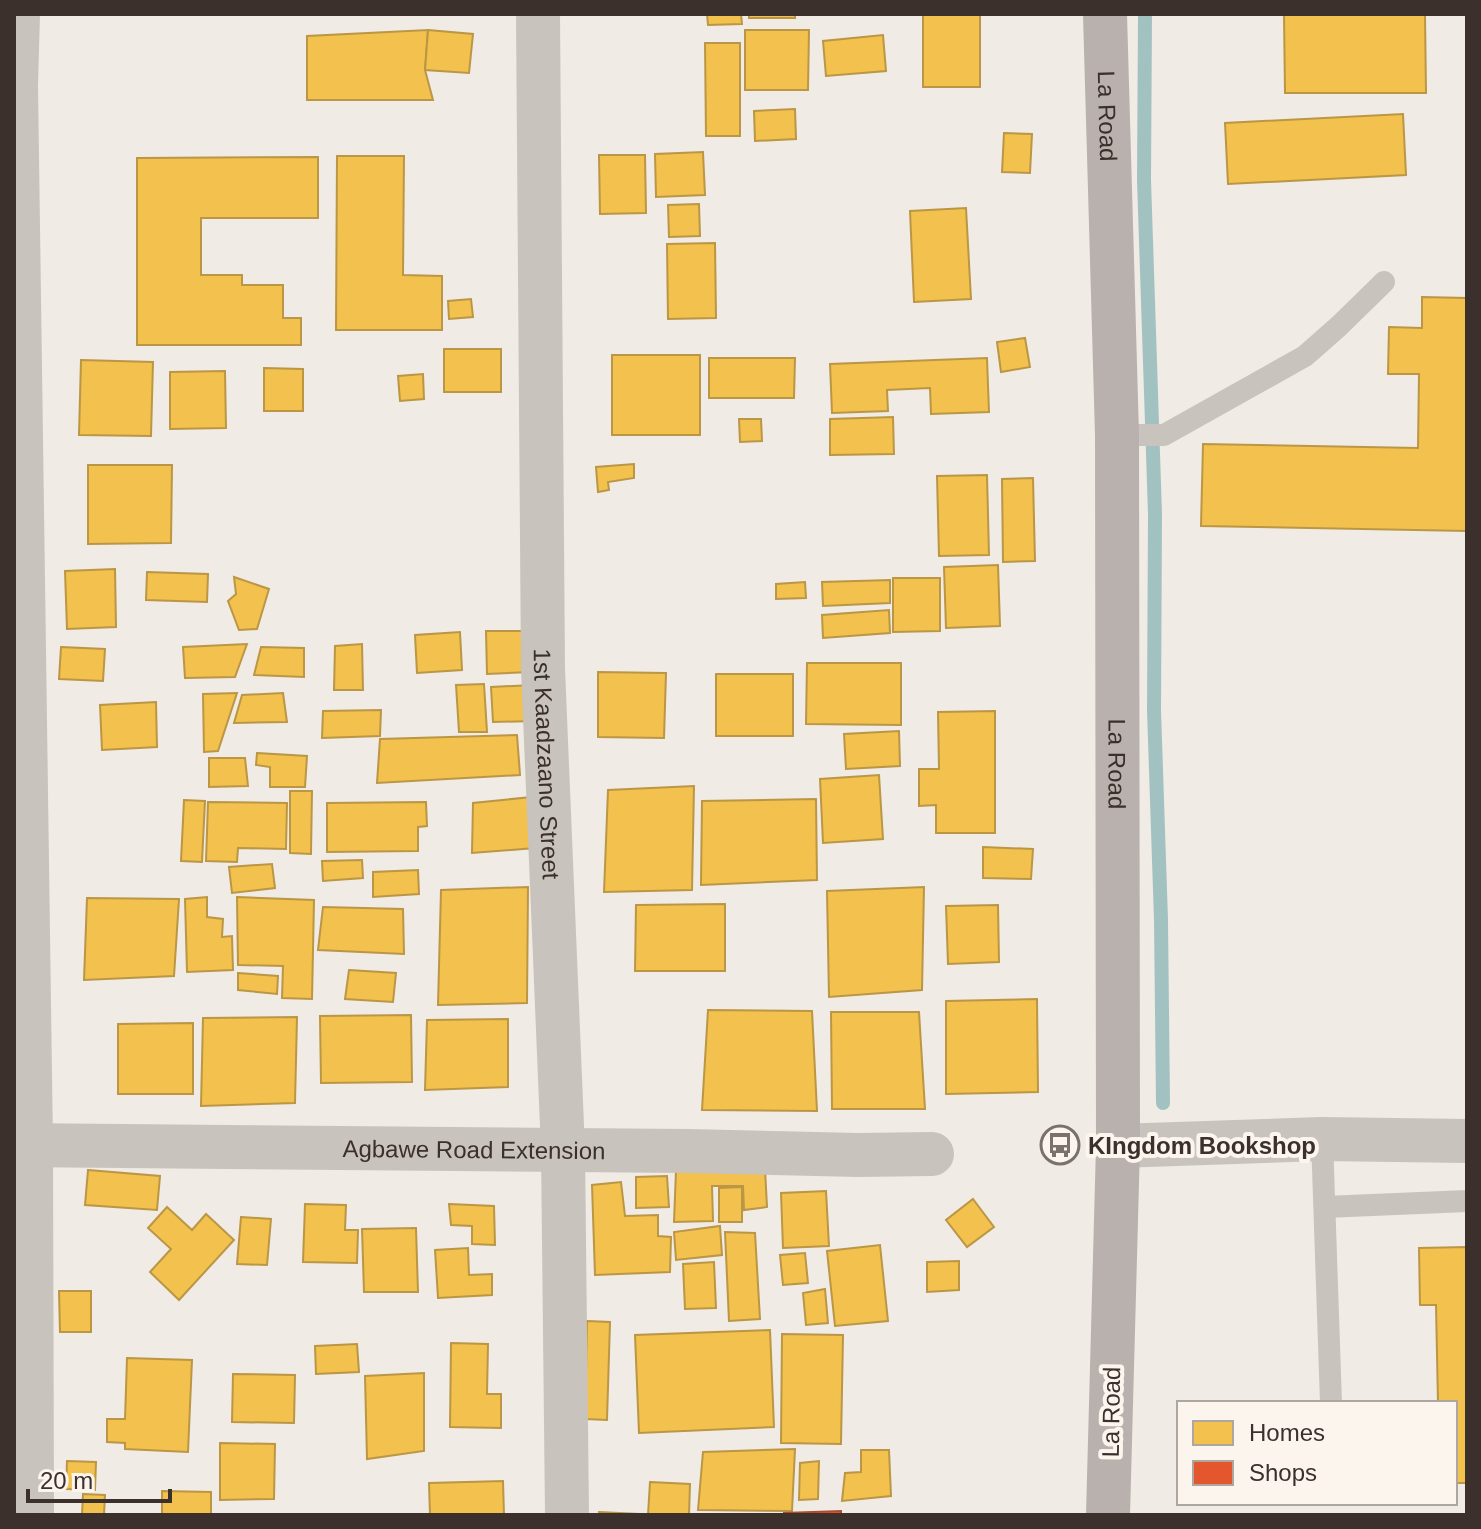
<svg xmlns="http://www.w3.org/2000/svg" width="1481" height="1529" viewBox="0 0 1481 1529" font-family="Helvetica,sans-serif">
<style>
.homes{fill:#f2c14e;stroke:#bb9644;stroke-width:2}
.shops{fill:#e4572e;stroke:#b14b2d;stroke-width:2}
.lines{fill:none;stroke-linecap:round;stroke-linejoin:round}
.stream{stroke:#a1c2c1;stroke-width:14}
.lane{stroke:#c9c3be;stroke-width:22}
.street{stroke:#c9c3be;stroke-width:44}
.primary{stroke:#b8b1ad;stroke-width:44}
.labels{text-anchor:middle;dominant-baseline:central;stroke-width:8;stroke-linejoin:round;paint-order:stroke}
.street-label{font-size:24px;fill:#3b302b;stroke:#fbf5ee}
.poi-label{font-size:24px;font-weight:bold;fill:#3b302b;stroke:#fbf5ee;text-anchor:start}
</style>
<rect width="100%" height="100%" fill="#f0ebe5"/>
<g class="homes">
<path d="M707 14H741L742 24 708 25Z"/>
<rect x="749" y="14" width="46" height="4"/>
<rect x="923" y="14" width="57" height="73"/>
<path d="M1284 14 1425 15 1426 93H1285Z"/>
<path d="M428 30 425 70 433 100H307V36Z"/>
<path d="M428 30 473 34 469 73 425 70Z"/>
<path d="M745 30H809L808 90H745Z"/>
<path d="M883 35 886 71 826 76 823 41Z"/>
<path d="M705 43H740V136H706Z"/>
<path d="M795 109 796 139 755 141 754 111Z"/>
<path d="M1403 114 1406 175 1228 184 1225 123Z"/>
<path d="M1004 133 1032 134 1030 173 1002 172Z"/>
<path d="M703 152 705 195 656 197 655 154Z"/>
<path d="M599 155H645L646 213 600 214Z"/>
<path d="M337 156H404L403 275 442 276V330H336Z"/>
<path d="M318 157V218H201V275H242V285H283V318H301V345H137V158Z"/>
<path d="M699 204 700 236 669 237 668 205Z"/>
<path d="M966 208 971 299 914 302 910 211Z"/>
<path d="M715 243 716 318 668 319 667 244Z"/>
<path d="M1422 297 1467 298V531L1201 526 1203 444 1418 448 1419 374H1388L1389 327 1422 328Z"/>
<path d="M471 299 473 317 449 319 448 301Z"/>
<path d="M1025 338 1030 367 1001 372 997 342Z"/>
<rect x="444" y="349" width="57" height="43"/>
<rect x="612" y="355" width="88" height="80"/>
<path d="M709 358H795L794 398H709Z"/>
<path d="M987 358 989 412 931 414 930 388 887 390 888 411 832 413 830 364Z"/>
<path d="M81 360 153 362 151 436 79 435Z"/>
<path d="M264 368 303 369V411H264Z"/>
<path d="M225 371 226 428 170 429V372Z"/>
<path d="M423 374 424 399 400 401 398 376Z"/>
<path d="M893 417 894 454 830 455V419Z"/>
<path d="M739 419H761L762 441 740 442Z"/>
<path d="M634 464V478L608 482 609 490 598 492 596 467Z"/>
<path d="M88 465H172L171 543 88 544Z"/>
<path d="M987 475 989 555 939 556 937 476Z"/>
<path d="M1033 478 1035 561 1003 562 1002 479Z"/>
<path d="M998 565 1000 626 946 628 944 567Z"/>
<path d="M115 569 116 627 67 629 65 571Z"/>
<path d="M147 572 208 574 207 602 146 600Z"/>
<path d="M234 577 269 589 257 629 239 630 228 601 236 594Z"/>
<path d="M893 578H940V631L893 632Z"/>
<path d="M890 580V603L823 606 822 582Z"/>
<path d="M805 582 806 598 776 599V584Z"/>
<path d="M889 610 890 633 823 638 822 615Z"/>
<path d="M486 631H528L529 672 487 674Z"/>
<path d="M460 632 462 670 417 673 415 635Z"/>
<path d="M247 644 235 677 185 678 183 647Z"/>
<path d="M362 644 363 690H334L335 646Z"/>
<path d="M61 647 105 649 103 681 59 679Z"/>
<path d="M261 647 304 648V677L254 675Z"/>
<path d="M807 663H901V725L806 724Z"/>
<path d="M598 672 666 673 664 738 598 737Z"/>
<rect x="716" y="674" width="77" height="62"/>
<path d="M484 684 487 732H459L456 685Z"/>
<path d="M533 685 534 721 493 722 491 687Z"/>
<path d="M237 693 218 751 204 752 203 694Z"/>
<path d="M283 693 287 722 234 723 242 695Z"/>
<path d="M156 702 157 747 102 750 100 705Z"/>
<path d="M381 710 380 736 322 738 323 711Z"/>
<path d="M995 711V833H936V805L919 806V769H939L938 712Z"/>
<path d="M899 731 900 766 846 769 844 734Z"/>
<path d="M517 735 520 775 377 783 380 739Z"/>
<path d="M257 753 307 756 305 787H270V767L256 765Z"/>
<path d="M209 758H245L248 786 209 787Z"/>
<path d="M879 775 883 839 823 843 820 779Z"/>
<path d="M694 786 692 890 604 892 608 790Z"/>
<path d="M290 791H312L311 854 290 853Z"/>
<path d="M531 797 535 848 472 853 473 803Z"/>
<path d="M816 799 817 880 701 885 702 801Z"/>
<path d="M184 800 205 801 202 862 181 861Z"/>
<path d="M208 802 287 803 286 849 238 848 237 862 206 861Z"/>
<path d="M426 802 427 826 418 827V851L327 852V803Z"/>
<path d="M983 847 1033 849 1031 879 983 878Z"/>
<path d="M362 860 363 878 323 881 322 861Z"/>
<path d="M272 864 275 888 232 893 229 867Z"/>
<path d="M418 870 419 894 373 897V872Z"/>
<path d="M528 887 527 1003 438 1005 441 890Z"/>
<path d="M924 887 922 990 829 997 827 891Z"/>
<path d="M207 897V917L223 919 222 937 232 936 233 970 187 972 185 899Z"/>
<path d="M237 897 314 900 312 999 282 998 283 966 238 965Z"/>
<path d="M87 898 179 899 174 976 84 980Z"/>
<path d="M725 904V971H635L636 905Z"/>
<path d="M998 905 999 962 948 964 946 906Z"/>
<path d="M323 907 403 909 404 954 318 950Z"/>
<path d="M349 970 396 973 393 1002 345 999Z"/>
<path d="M238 973 278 976 277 994 238 990Z"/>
<path d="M1037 999 1038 1092 946 1094V1001Z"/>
<path d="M708 1010 812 1011 817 1111 702 1110Z"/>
<path d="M831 1012H919L925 1109H832Z"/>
<path d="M411 1015 412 1082 321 1083 320 1016Z"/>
<path d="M297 1017 295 1103 201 1106 203 1018Z"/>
<path d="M508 1019V1087L425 1090 427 1020Z"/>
<path d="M193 1023V1094H118V1024Z"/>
<path d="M765 1169 767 1207 744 1210 743 1186H712L713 1221 674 1222 676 1170Z"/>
<path d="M88 1170 160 1176 157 1210 85 1205Z"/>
<path d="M667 1176 669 1207 636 1208V1177Z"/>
<path d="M621 1182 625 1216 658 1215V1236L671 1237 670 1272 595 1275 592 1185Z"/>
<path d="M742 1187V1222H719V1188Z"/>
<path d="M826 1191 829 1246 783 1248 781 1193Z"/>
<path d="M973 1199 994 1227 967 1247 946 1220Z"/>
<path d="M305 1204 346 1205 345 1230H358L357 1263 303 1262Z"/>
<path d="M449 1204 494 1206 495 1245 472 1244V1226L451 1225Z"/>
<path d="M167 1207 192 1230 206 1214 234 1240 179 1300 150 1272 171 1249 148 1228Z"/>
<path d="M241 1217 271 1219 267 1265 237 1264Z"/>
<path d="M720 1226 722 1255 676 1260 674 1232Z"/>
<path d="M416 1228 418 1292H364L362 1229Z"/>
<path d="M725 1232 755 1233 760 1319 729 1321Z"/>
<path d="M880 1245 888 1321 835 1326 827 1251Z"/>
<path d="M1467 1247V1483H1455V1403H1438L1436 1305H1420L1419 1248Z"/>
<path d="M468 1248 469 1275 492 1274V1295L438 1298 435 1250Z"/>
<path d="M805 1253 808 1283 783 1285 780 1255Z"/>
<path d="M959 1261V1290L927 1292V1262Z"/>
<path d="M714 1262 716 1308 685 1309 683 1264Z"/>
<path d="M825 1289 828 1323 806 1325 803 1293Z"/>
<path d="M59 1291H91V1332H60Z"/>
<path d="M587 1321 610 1322 607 1420 585 1419Z"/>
<path d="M770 1330 774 1427 639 1433 635 1335Z"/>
<path d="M782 1334 843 1335 841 1444 781 1443Z"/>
<path d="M451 1343 488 1344 487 1394H501V1428L450 1427Z"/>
<path d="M357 1344 359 1372 316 1374 315 1346Z"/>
<path d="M127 1358 192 1360 188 1452 125 1449V1443L107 1442V1419H125Z"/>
<path d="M424 1373V1451L367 1459 365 1376Z"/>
<path d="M233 1374 295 1375 294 1423 232 1422Z"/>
<path d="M220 1443 275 1444 274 1499 220 1500Z"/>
<path d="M795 1449 792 1511 698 1510 703 1452Z"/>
<path d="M861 1450H889L891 1496 842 1501 845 1473 861 1472Z"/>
<path d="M67 1461 96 1462 95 1490 66 1489Z"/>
<path d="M819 1461 818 1499 799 1500 800 1463Z"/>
<path d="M503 1481 504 1515H430L429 1483Z"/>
<path d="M650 1482 690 1484 689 1515H648Z"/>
<path d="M162 1491 211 1492V1515H162Z"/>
<path d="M83 1494 105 1495 104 1515H82Z"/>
<path d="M599 1512 638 1514 637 1515H599Z"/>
</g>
<path class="shops" d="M841 1511V1515H784V1513Z"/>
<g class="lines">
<path class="stream" d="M1145 14 1144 180 1155 514 1154 710 1161 920 1163 1103"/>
<g class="lane">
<path d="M1117 435H1164L1305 356 1339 326 1384 282"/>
<path d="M1322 1139 1331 1403"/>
<path d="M1325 1207 1467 1201"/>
</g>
<g class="street">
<path d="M18 14 16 86 31 1145 32 1515"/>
<path id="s1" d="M538 14 543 669 563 1150 567 1515"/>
<path id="s2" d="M14 1145 688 1151 858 1155 932 1154"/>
<path d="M1118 1146 1322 1139 1467 1141"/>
</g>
<path class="primary" id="s3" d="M1105 14 1117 435 1118 1146 1108 1515"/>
</g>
<defs>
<g id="bus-ring" transform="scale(2)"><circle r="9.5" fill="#fbf5ee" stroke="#7a716c" stroke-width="1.5"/><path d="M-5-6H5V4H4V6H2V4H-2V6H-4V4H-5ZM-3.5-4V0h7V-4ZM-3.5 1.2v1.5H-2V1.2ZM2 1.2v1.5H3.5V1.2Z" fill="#7a716c"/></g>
</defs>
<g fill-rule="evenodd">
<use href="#bus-ring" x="1060" y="1145"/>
</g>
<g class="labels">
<g class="street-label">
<text stroke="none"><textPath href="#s3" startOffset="102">La Road</textPath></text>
<text stroke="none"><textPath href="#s3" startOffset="750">La Road</textPath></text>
<text stroke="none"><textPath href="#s1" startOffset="750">1st Kaadzaano Street</textPath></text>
<text stroke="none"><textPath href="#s2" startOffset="460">Agbawe Road Extension</textPath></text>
<text transform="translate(1111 1412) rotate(-89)">La Road</text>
</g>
<g class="poi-label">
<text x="1088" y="1145">KIngdom Bookshop</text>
</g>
</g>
<rect width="1481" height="1529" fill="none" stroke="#3b302b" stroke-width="32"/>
<rect x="1177" y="1401" width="280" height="104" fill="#fbf5ee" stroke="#aea6a0" stroke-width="2"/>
<rect x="1193" y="1421" width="40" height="24" fill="#f2c14e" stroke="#aea6a0" stroke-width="2"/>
<text x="1249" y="1441" font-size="24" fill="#3b302b">Homes</text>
<rect x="1193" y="1461" width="40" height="24" fill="#e4572e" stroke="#aea6a0" stroke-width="2"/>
<text x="1249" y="1481" font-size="24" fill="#3b302b">Shops</text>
<path d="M28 1489v12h142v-12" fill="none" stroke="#3b302b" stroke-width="4"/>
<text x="40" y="1489" font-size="24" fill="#3b302b" stroke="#fbf5ee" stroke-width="6" paint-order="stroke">20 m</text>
</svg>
